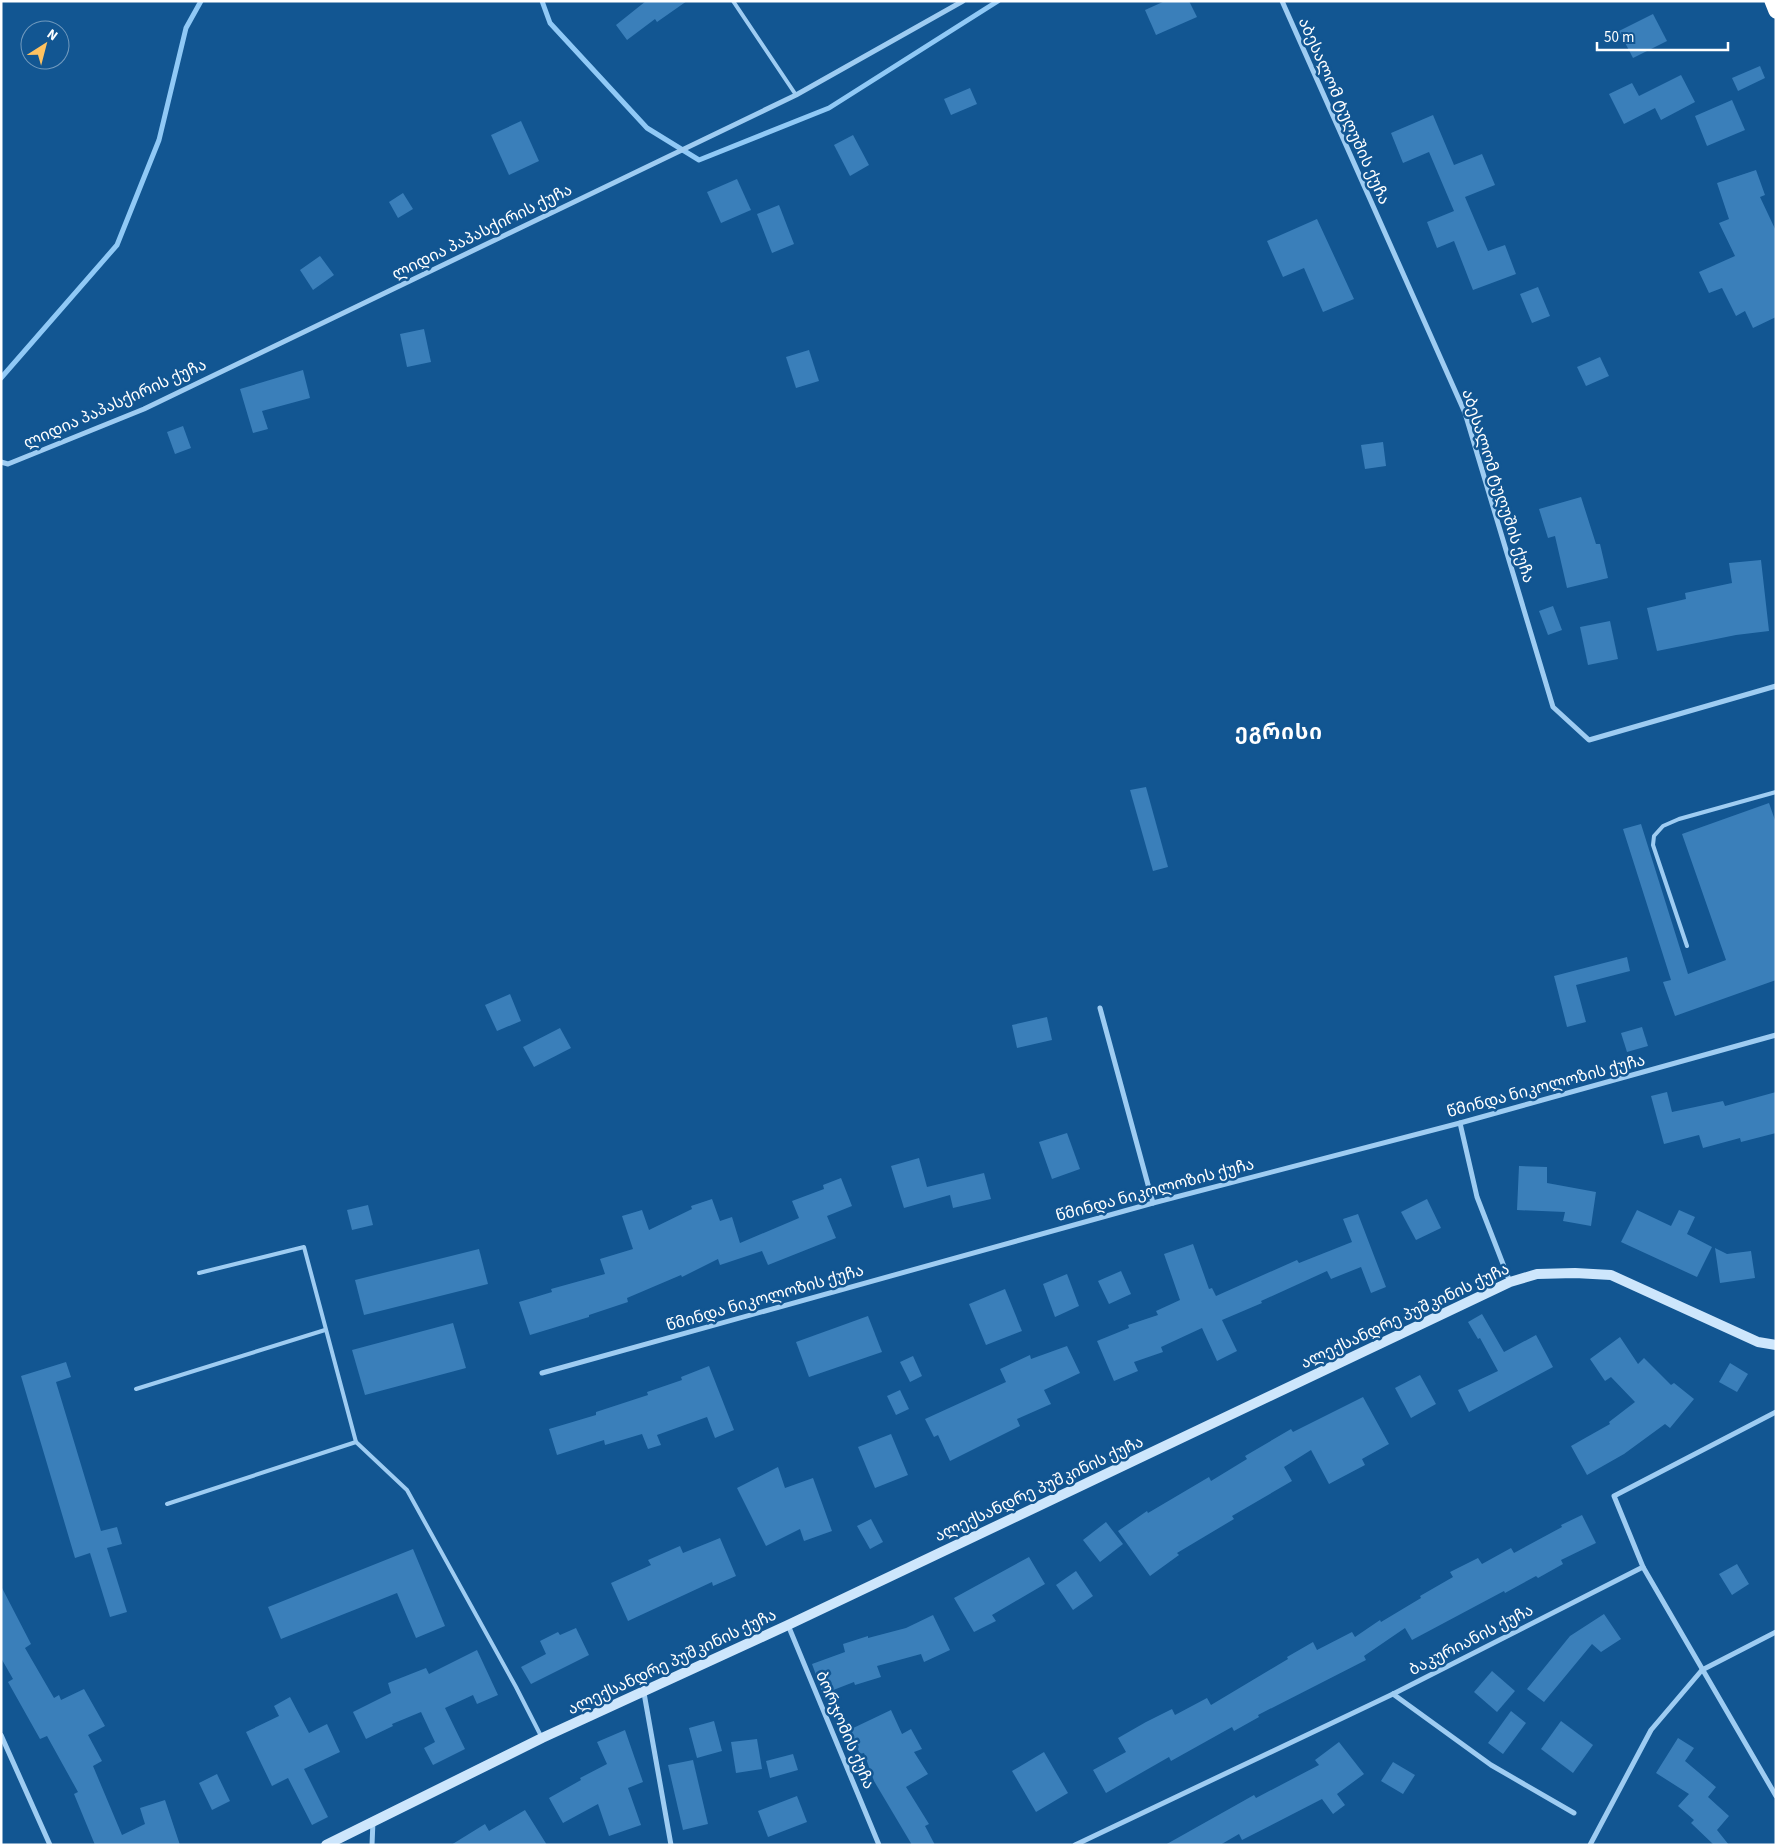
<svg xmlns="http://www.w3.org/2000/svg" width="1777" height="1846" viewBox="0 0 1777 1846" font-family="'Source Sans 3','Noto Sans Georgian',sans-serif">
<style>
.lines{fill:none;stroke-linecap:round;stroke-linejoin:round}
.stream{stroke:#90c9f6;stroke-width:5}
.building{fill:#3a7fba}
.lane{stroke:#9eccf2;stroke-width:4}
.street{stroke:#9eccf2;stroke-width:5}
.secondary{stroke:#cde6fc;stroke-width:10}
.highway{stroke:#fff;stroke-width:15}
.labels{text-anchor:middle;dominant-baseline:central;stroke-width:5;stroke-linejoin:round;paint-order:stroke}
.street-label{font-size:16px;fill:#fff;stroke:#125692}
.district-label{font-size:21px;font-weight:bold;letter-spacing:1px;fill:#fff;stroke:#125692}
</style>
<rect width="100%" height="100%" fill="#125692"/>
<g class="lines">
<g class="stream">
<path d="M542 1 550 23 647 128 699 160 829 108 998 1"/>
<path d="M1 378 117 245 159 140 186 28 201 1"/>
</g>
</g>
<g class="building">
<path d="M646 1H687L657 22 655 19 627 40 616 25Z"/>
<path d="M1165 1H1189L1197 17 1156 35 1145 10Z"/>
<path d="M1653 14 1667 41 1633 58 1619 31Z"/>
<path d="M1760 66 1765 78 1738 91 1732 78Z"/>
<path d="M1681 75 1695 102 1661 120 1655 108 1624 124 1609 94 1632 83 1639 96Z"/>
<path d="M970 88 977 104 951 115 944 99Z"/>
<path d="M1732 100 1745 130 1707 146 1695 116Z"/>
<path d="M1433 115 1454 165 1482 154 1495 185 1465 197 1488 251 1505 245 1516 274 1473 290 1454 241 1437 248 1427 222 1454 211 1429 152 1403 163 1391 133Z"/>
<path d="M521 121 539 161 509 175 491 135Z"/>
<path d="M853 135 869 165 850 176 834 145Z"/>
<path d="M1756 170 1765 195 1760 197 1776 231V317L1753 328 1745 311 1736 316 1722 288 1709 293 1699 272 1735 256 1719 223 1729 219 1717 183Z"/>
<path d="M737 179 751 210 721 223 707 192Z"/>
<path d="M403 193 413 209 398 218 389 202Z"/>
<path d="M779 205 794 244 772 253 757 214Z"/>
<path d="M1317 219 1354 299 1323 312 1304 268 1283 277 1267 241Z"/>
<path d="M320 256 334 275 313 290 300 270Z"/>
<path d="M1538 287 1550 316 1532 323 1520 294Z"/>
<path d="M424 329 431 362 407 367 400 334Z"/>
<path d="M809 350 819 381 796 388 786 357Z"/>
<path d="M1600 357 1609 376 1586 386 1577 367Z"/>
<path d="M303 370 310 398 262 411 268 429 253 433 240 389Z"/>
<path d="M183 426 191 448 175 454 167 432Z"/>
<path d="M1383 442 1386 466 1365 469 1361 445Z"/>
<path d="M1581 497 1596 544H1600L1608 578 1567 588 1555 536 1548 538 1539 509Z"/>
<path d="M1761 560 1769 631 1736 635 1657 651 1647 608 1686 599 1685 593 1732 583 1729 563Z"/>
<path d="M1553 606 1562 630 1548 635 1539 611Z"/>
<path d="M1610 621 1618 659 1588 665 1580 627Z"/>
<path d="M1146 787 1168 867 1153 871 1130 790Z"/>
<path d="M1769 803 1776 823V980L1675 1016 1663 982 1671 980 1623 829 1641 824 1688 974 1726 960 1682 834Z"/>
<path d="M1627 957 1630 971 1576 985 1586 1022 1567 1027 1554 976Z"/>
<path d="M510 994 521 1021 497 1031 485 1005Z"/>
<path d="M1047 1017 1052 1040 1017 1048 1012 1025Z"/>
<path d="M1642 1027 1648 1046 1627 1052 1621 1033Z"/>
<path d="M560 1028 571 1048 534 1067 523 1047Z"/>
<path d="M1667 1092 1672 1112 1723 1101 1725 1106 1776 1092V1133L1741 1142 1740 1138 1703 1148 1699 1135 1664 1144 1651 1096Z"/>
<path d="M1067 1133 1080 1169 1052 1179 1039 1142Z"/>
<path d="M919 1158 927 1187 984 1173 991 1199 953 1208 950 1195 904 1208 891 1166Z"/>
<path d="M1519 1166 1547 1167V1183L1596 1192 1591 1226 1563 1221 1565 1212 1517 1210Z"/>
<path d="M841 1178 852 1206 827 1216 836 1238 768 1265 762 1251 720 1265 718 1259 682 1277 681 1275 627 1298 628 1302 589 1315V1317L530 1335 519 1302 552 1292 551 1289 605 1274 600 1259 633 1249 622 1216 642 1210 649 1230 692 1209 691 1206 712 1199 720 1221 732 1217 740 1243 799 1218 792 1201 824 1189 823 1185Z"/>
<path d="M1427 1199 1441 1228 1416 1240 1401 1212Z"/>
<path d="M368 1205 373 1225 352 1230 347 1210Z"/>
<path d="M1637 1210 1671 1226 1679 1210 1695 1217 1687 1234 1712 1247 1697 1277 1621 1242Z"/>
<path d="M1358 1214 1386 1287 1371 1293 1361 1267 1331 1279 1327 1271 1261 1301 1262 1303 1222 1320 1237 1351 1217 1361 1202 1328 1161 1347 1163 1352 1134 1362 1138 1371 1114 1381 1097 1341 1129 1328 1128 1325 1158 1315 1156 1311 1180 1300 1164 1254 1193 1244 1209 1289 1212 1288 1216 1296 1297 1260 1299 1263 1352 1242 1343 1219Z"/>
<path d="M1715 1248 1727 1254 1751 1251 1755 1278 1720 1283Z"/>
<path d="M479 1249 488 1284 364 1315 355 1280Z"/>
<path d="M1121 1271 1131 1294 1109 1304 1098 1281Z"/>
<path d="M1067 1274 1079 1306 1055 1317 1043 1284Z"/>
<path d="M1005 1289 1022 1331 986 1345 969 1304Z"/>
<path d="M1482 1314 1504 1352 1536 1335 1553 1367 1469 1412 1458 1390 1498 1371 1480 1338 1478 1339 1468 1322Z"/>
<path d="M868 1316 882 1352 809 1377 796 1342Z"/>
<path d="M453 1323 466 1368 365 1395 352 1350Z"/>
<path d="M1620 1337 1638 1364 1644 1358 1671 1385 1674 1383 1694 1399 1670 1428 1665 1424 1624 1454 1587 1475 1571 1446 1610 1424 1609 1422 1635 1402 1611 1377 1605 1381 1590 1359Z"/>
<path d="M1067 1346 1080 1373 1044 1390 1051 1404 1017 1419 1020 1426 950 1461 938 1435 934 1437 925 1419 1006 1382 1000 1369 1030 1355 1031 1359Z"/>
<path d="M913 1356 922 1376 910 1382 900 1362Z"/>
<path d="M66 1362 71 1377 56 1382 101 1531 117 1527 122 1544 107 1548 127 1612 110 1617 90 1553 75 1558 21 1376Z"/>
<path d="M1730 1363 1748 1374 1737 1392 1719 1382Z"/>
<path d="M709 1366 734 1430 715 1438 707 1417 657 1435 661 1445 648 1449 642 1434 605 1445 604 1440 557 1455 549 1429 596 1415V1412L648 1395 647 1392 682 1380 681 1377Z"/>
<path d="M1420 1375 1436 1404 1411 1418 1395 1388Z"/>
<path d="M900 1390 909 1409 896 1415 887 1396Z"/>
<path d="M1363 1397 1389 1444 1362 1459 1365 1465 1329 1484 1311 1450 1284 1467 1292 1481 1232 1516 1234 1519 1177 1553 1179 1555 1150 1576 1118 1531 1147 1511 1148 1513 1209 1477 1211 1481 1247 1459 1245 1456 1291 1429 1293 1432Z"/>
<path d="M891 1434 908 1475 875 1488 858 1447Z"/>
<path d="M778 1467 785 1488 813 1478 832 1531 804 1541 800 1529 766 1546 737 1488Z"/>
<path d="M1582 1515 1596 1543 1561 1560 1563 1564 1538 1578 1536 1576 1505 1593 1504 1591 1412 1640 1405 1628 1364 1656 1366 1660 1258 1715 1259 1717 1234 1731 1232 1727 1171 1761 1169 1757 1106 1793 1093 1770 1126 1752 1118 1738 1146 1722 1172 1709 1175 1715 1207 1698 1211 1705 1288 1659 1287 1657 1313 1642 1317 1650 1352 1632 1355 1637 1380 1620 1381 1622 1421 1598 1420 1596 1453 1577 1450 1572 1478 1558 1482 1564 1511 1548 1514 1553 1562 1527 1561 1525Z"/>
<path d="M871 1519 883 1542 870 1549 857 1526Z"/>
<path d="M1106 1522 1123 1544 1100 1562 1083 1540Z"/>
<path d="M720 1538 736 1576 713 1586 712 1582 628 1621 611 1583 651 1565 648 1560 680 1546 683 1553Z"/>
<path d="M413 1549 445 1626 416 1638 397 1593 281 1639 268 1607Z"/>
<path d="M1029 1557 1045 1584 992 1615 996 1621 974 1632 954 1598Z"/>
<path d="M1737 1564 1749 1584 1732 1595 1719 1574Z"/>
<path d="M1076 1571 1093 1596 1073 1610 1056 1585Z"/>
<path d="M1 1586 31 1644 25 1648 54 1698 59 1695 61 1700 84 1689 105 1726 88 1735 102 1761 93 1766 122 1835 145 1824 140 1808 165 1800 180 1845H95L74 1794 78 1792 47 1736 40 1739 8 1682 13 1679 1 1658Z"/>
<path d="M1604 1614 1621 1639 1601 1652 1592 1644 1544 1702 1527 1689 1570 1636Z"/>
<path d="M933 1615 950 1650 924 1662 921 1654 877 1666 881 1677 855 1685 854 1682 823 1694 812 1664 845 1652 843 1644 868 1636V1638L906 1628Z"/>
<path d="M576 1628 589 1655 531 1684 521 1667 546 1654 540 1641 558 1632 560 1635Z"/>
<path d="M477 1650 498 1695 477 1704 473 1695 445 1708 465 1749 433 1765 424 1748 435 1742 421 1712 392 1724 393 1726 366 1739 353 1712 391 1693 388 1683 426 1668 429 1674Z"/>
<path d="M1492 1671 1515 1691 1497 1712 1474 1692Z"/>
<path d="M290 1697 309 1733 327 1724 340 1752 304 1769 328 1817 312 1825 288 1778 272 1786 246 1732 279 1716 274 1706Z"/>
<path d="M891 1710 902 1734 911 1729 922 1749 914 1752 928 1774 906 1787 929 1824 925 1826 935 1845H912L874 1781 864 1753 860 1754 849 1730Z"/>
<path d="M1511 1711 1526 1723 1503 1754 1488 1743Z"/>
<path d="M714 1721 722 1751 697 1758 689 1728Z"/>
<path d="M1561 1721 1593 1745 1573 1773 1541 1749Z"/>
<path d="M625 1730 643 1782 628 1788 641 1825 609 1836 598 1804 563 1823 549 1798 581 1780 580 1778 607 1764 597 1742Z"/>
<path d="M1678 1738 1694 1748 1685 1761 1716 1787 1708 1797 1729 1816 1717 1830 1729 1845H1714L1691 1823 1694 1820 1678 1806 1689 1794 1656 1773Z"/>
<path d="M757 1739 762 1769 736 1773 731 1742Z"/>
<path d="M1339 1742 1364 1774 1337 1794 1345 1805 1333 1814 1322 1799 1242 1840 1239 1834 1220 1845H1165L1254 1795 1256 1798 1319 1765 1315 1760Z"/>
<path d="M1044 1752 1068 1793 1036 1812 1012 1771Z"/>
<path d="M793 1754 798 1770 770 1778 766 1761Z"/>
<path d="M693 1760 708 1824 683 1830 668 1765Z"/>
<path d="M1393 1762 1415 1775 1403 1794 1381 1781Z"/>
<path d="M217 1774 230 1801 212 1810 199 1783Z"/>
<path d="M797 1796 807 1822 768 1837 758 1811Z"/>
<path d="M525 1810 547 1845H451L485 1824 489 1831Z"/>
</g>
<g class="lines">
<g class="lane">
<path d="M733 1 796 95"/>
<path d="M1687 946 1653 845 1654 836 1663 826 1679 819 1776 792"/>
<path d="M199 1273 304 1247 356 1442 407 1490 516 1687 542 1738"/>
<path d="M136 1389 325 1330"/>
<path d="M167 1504 356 1442"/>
</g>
<g class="street">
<path d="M1282 1 1465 413 1553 707 1589 740 1776 686"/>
<path d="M1 462 8 464 144 409 796 95 963 1"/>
<path d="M1100 1008 1153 1203"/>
<path d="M1460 1123 1477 1197 1510 1282"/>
<path d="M542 1373 1153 1203 1460 1123 1776 1035"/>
<path d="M1643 1567 1776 1796"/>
<path d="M788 1625 879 1845"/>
<path d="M644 1693 671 1845"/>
<path d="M1393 1694 1491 1765 1574 1813"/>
<path d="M1 1735 50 1845"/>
<path d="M372 1845 373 1821"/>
<path d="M1075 1845 1393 1694 1643 1567 1614 1496 1776 1412"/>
<path d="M1590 1845 1651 1730 1702 1670 1776 1632"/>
</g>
<path class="secondary" d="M326 1845 542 1738 788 1625 1510 1282 1537 1274 1575 1273 1611 1275 1758 1342 1776 1345"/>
<path class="highway" d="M1772 1 1776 11"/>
</g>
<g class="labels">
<g class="street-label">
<text transform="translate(1344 111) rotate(66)">აბესალომ ტუღუშის ქუჩა</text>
<text transform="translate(482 232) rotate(-26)">ლიდია პაპასქირის ქუჩა</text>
<text transform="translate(115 404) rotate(-24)">ლიდია პაპასქირის ქუჩა</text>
<text transform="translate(1498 486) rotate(72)">აბესალომ ტუღუშის ქუჩა</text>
<text transform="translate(1546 1086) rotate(-15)">წმინდა ნიკოლოზის ქუჩა</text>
<text transform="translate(1155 1190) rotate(-15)">წმინდა ნიკოლოზის ქუჩა</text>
<text transform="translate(765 1298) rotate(-16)">წმინდა ნიკოლოზის ქუჩა</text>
<text transform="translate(1405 1316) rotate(-25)">ალექსანდრე პუშკინის ქუჩა</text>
<text transform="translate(1039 1489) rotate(-25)">ალექსანდრე პუშკინის ქუჩა</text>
<text transform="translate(1471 1640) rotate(-27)">ბაკურიანის ქუჩა</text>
<text transform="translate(672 1662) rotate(-25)">ალექსანდრე პუშკინის ქუჩა</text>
<text transform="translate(845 1730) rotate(67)">ბორჯომის ქუჩა</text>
</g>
<g class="district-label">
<text x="1279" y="732">ეგრისი</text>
</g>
</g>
<rect width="1777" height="1846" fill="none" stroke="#ffffff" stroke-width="5"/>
<g transform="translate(45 45) rotate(36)"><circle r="24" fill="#125692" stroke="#719abe"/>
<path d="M0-4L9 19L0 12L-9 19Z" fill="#ffc260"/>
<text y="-8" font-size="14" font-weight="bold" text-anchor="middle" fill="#ffffff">N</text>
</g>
<path d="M1597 42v8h131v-8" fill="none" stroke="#ffffff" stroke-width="2.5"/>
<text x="1604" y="42" font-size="15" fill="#ffffff" stroke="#125692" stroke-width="4" paint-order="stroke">50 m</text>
</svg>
